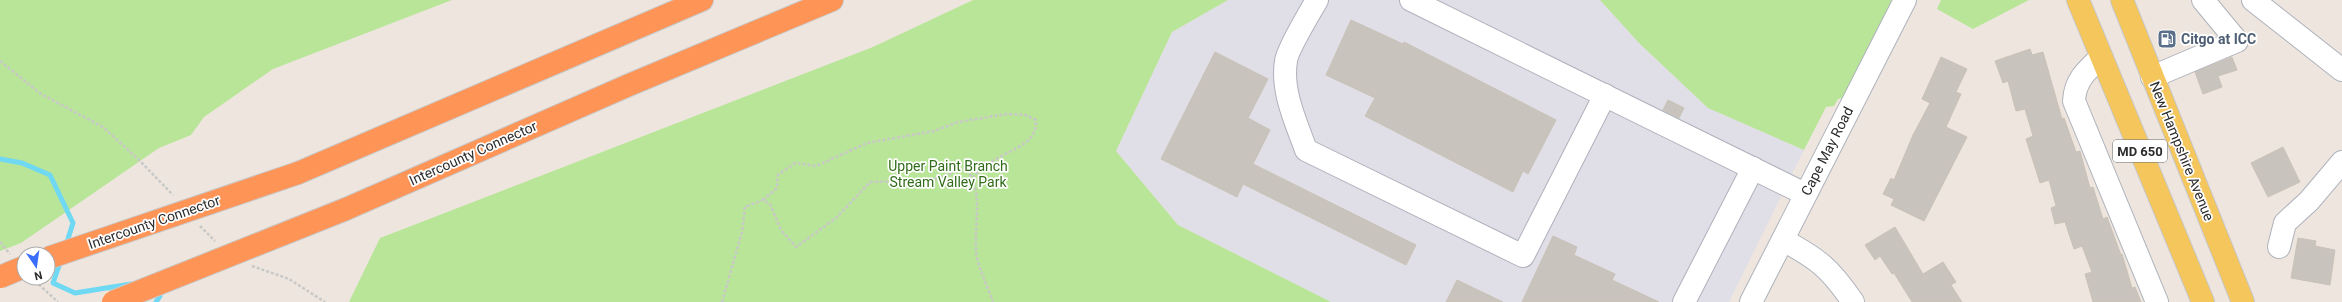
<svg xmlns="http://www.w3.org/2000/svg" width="2342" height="302" viewBox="0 0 2342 302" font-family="Roboto,sans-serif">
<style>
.industrial{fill:#e0dee6}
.green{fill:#b9e599}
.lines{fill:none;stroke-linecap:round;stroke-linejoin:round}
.stream{stroke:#6fd8f2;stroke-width:5}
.building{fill:#c9c3bd;stroke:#c9c2b7}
.minor-casing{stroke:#aeb2bc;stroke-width:24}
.major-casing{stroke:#c8c8c8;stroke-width:24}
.highway-casing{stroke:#c8c8c8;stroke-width:24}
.path{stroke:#c8c8c8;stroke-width:2.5;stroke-dasharray:3 2;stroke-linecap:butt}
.minor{stroke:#fff;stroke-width:22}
.major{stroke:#f4c65c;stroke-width:22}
.highway{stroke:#ff9457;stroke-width:22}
.highway-bridge-casing{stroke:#c8c8c8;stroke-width:24;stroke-linecap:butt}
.highway-bridge{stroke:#ff9457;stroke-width:22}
.labels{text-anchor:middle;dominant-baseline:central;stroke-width:3.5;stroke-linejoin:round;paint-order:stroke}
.shield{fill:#fff;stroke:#6b6b6b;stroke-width:1}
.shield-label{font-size:13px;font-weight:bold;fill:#2c2c2c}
.service-label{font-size:14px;font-weight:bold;fill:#4e5e75;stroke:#fff;text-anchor:start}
.street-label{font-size:14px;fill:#2c2c2c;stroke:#fff}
.park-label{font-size:14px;fill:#306c19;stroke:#fff}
</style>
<rect width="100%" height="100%" fill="#eee6de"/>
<path class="industrial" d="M1228 0H1600L1639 43 1708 108 1804 150 1729 302H1331L1178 225 1116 151 1172 32Z"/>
<g class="green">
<path d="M0 0H452L273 69 204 117 191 135 159 148 21 243 0 251Z"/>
<path d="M973 0H1228L1172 32 1116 151 1178 225 1331 302H349L380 238 873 47Z"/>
<path d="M1600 0H1892L1843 98 1838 99 1834 106 1826 107 1804 150 1708 108 1639 43Z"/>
<path d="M1941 0H2029L1973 29 1937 9Z"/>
</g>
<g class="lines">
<g class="stream">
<path d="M0 159 22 163 50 175 73 223 66 245"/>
<path d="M61 260 53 283 75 293 131 284"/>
<path d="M153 293 160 296 156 302"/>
</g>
</g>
<g class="building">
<path d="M1351 20 1403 44 1404 42 1556 120 1528 174 1523 171 1513 192 1365 116 1375 98 1326 75Z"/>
<path d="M2030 49 2032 55 2043 52 2062 119 2064 118 2076 152 2080 151 2090 188 2093 187 2103 219 2107 217 2121 255 2122 254 2132 288 2135 287 2141 302H2093L2085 274 2092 272 2082 246 2074 249 2065 222 2055 224 2051 208 2056 206 2049 180 2040 183 2026 139 2033 136 2025 109 2016 111 2008 81 2003 83 1995 61Z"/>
<path d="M1215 52 1268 79 1248 118 1270 130 1253 164 1416 245 1406 265 1243 184 1237 197 1161 159Z"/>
<path d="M1941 57 1967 69 1956 92 1961 94 1946 127 1967 137 1924 221 1891 205 1894 199 1883 194 1891 178 1894 180 1913 135 1930 103 1922 99Z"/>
<path d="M2232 57 2237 70 2218 76 2222 87 2203 94 2195 72Z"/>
<path d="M1668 100 1684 108 1679 118 1663 110Z"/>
<path d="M2283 147 2300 182 2268 197 2251 163Z"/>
<path d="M1895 227 1923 274 1943 262 1956 282 1951 285 1962 302H1912L1894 273 1892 274 1880 256 1875 260 1865 245Z"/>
<path d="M1553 236 1577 247 1574 255 1615 274 1612 280 1659 302H1522Z"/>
<path d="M2298 238 2316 241 2315 246 2335 250 2330 285 2291 278Z"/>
<path d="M1457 280 1503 302H1446Z"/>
</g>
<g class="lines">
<g class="minor-casing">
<g id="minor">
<path d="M1317 0C1310 12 1287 50 1286 61 1281 91 1296 122 1306 150L1523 256 1605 95"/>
<path d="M1411 0 1805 194"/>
<path d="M2253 0 2342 70"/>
<path d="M2101 57C2087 70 2075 80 2074 101L2157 302"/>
<path d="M2152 77 2237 41 2203 0"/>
<path d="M1783 240C1818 259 1830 268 1853 302"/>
<path d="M2279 247 2285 223 2309 201 2342 162"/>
<path d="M1684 302 1753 168"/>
<path d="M1751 302 1905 0"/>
</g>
</g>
<g class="major-casing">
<g id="major">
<path d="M2078 0 2203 302"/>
<path d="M2122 0 2243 302"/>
</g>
</g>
<g class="highway-casing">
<g id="highway">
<path d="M298 173 702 0"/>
<path d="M346 209 629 85 832 0"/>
</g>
</g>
<g class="path">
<path d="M0 61 41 94 103 127 139 160 173 195"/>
<path d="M763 200 777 188 778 175 795 163 816 166 867 143 934 131 958 122 976 119 1007 114 1025 115 1036 120C1036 124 1036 129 1034 132 1028 150 985 157 973 178"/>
<path d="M200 226 215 241"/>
<path d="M0 242 10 254"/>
<path d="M252 266 289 279 325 302"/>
<path d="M35 281 58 302"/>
<path d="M722 302 742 232 745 207 763 200 770 204 781 230 796 247 836 218 870 182 932 180 966 168C984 192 974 224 976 252 978 268 988 287 993 302"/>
</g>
<use href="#minor" class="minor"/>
<use href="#major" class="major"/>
<use href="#highway" class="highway"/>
<g class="highway-bridge-casing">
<g id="highway-bridge">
<path d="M48 258 298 173"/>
<path d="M0 277 24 267"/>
<path d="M113 302 346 209"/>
</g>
</g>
<use href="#highway-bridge" class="highway-bridge"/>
</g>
<defs>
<g id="fuel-square" transform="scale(1)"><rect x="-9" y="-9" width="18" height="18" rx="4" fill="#5c6f8a" stroke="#fff"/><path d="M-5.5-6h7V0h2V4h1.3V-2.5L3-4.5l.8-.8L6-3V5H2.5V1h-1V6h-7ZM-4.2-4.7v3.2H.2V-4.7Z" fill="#fff"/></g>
</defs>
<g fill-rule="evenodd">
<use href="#fuel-square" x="2167" y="39"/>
</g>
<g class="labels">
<rect class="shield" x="2113" y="140" width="54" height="22" rx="3"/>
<g class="shield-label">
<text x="2140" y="151">MD 650</text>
</g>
<g class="service-label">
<text x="2181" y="39">Citgo at ICC</text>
</g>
<g class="street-label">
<text transform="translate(1827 151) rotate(-63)">Cape May Road</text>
<text transform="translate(2182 151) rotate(68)">New Hampshire Avenue</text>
<text transform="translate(473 153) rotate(-24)">Intercounty Connector</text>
<text transform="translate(154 222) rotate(-19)">Intercounty Connector</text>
</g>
<g class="park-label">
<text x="948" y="166">Upper Paint Branch<tspan x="948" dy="16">Stream Valley Park</tspan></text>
</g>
</g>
<g transform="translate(36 266) rotate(167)"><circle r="19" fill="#ffffff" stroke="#ababab"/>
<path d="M0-3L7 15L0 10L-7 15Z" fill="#3a6dfe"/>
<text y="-6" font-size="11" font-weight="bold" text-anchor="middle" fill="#2c2c2c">N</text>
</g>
</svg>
